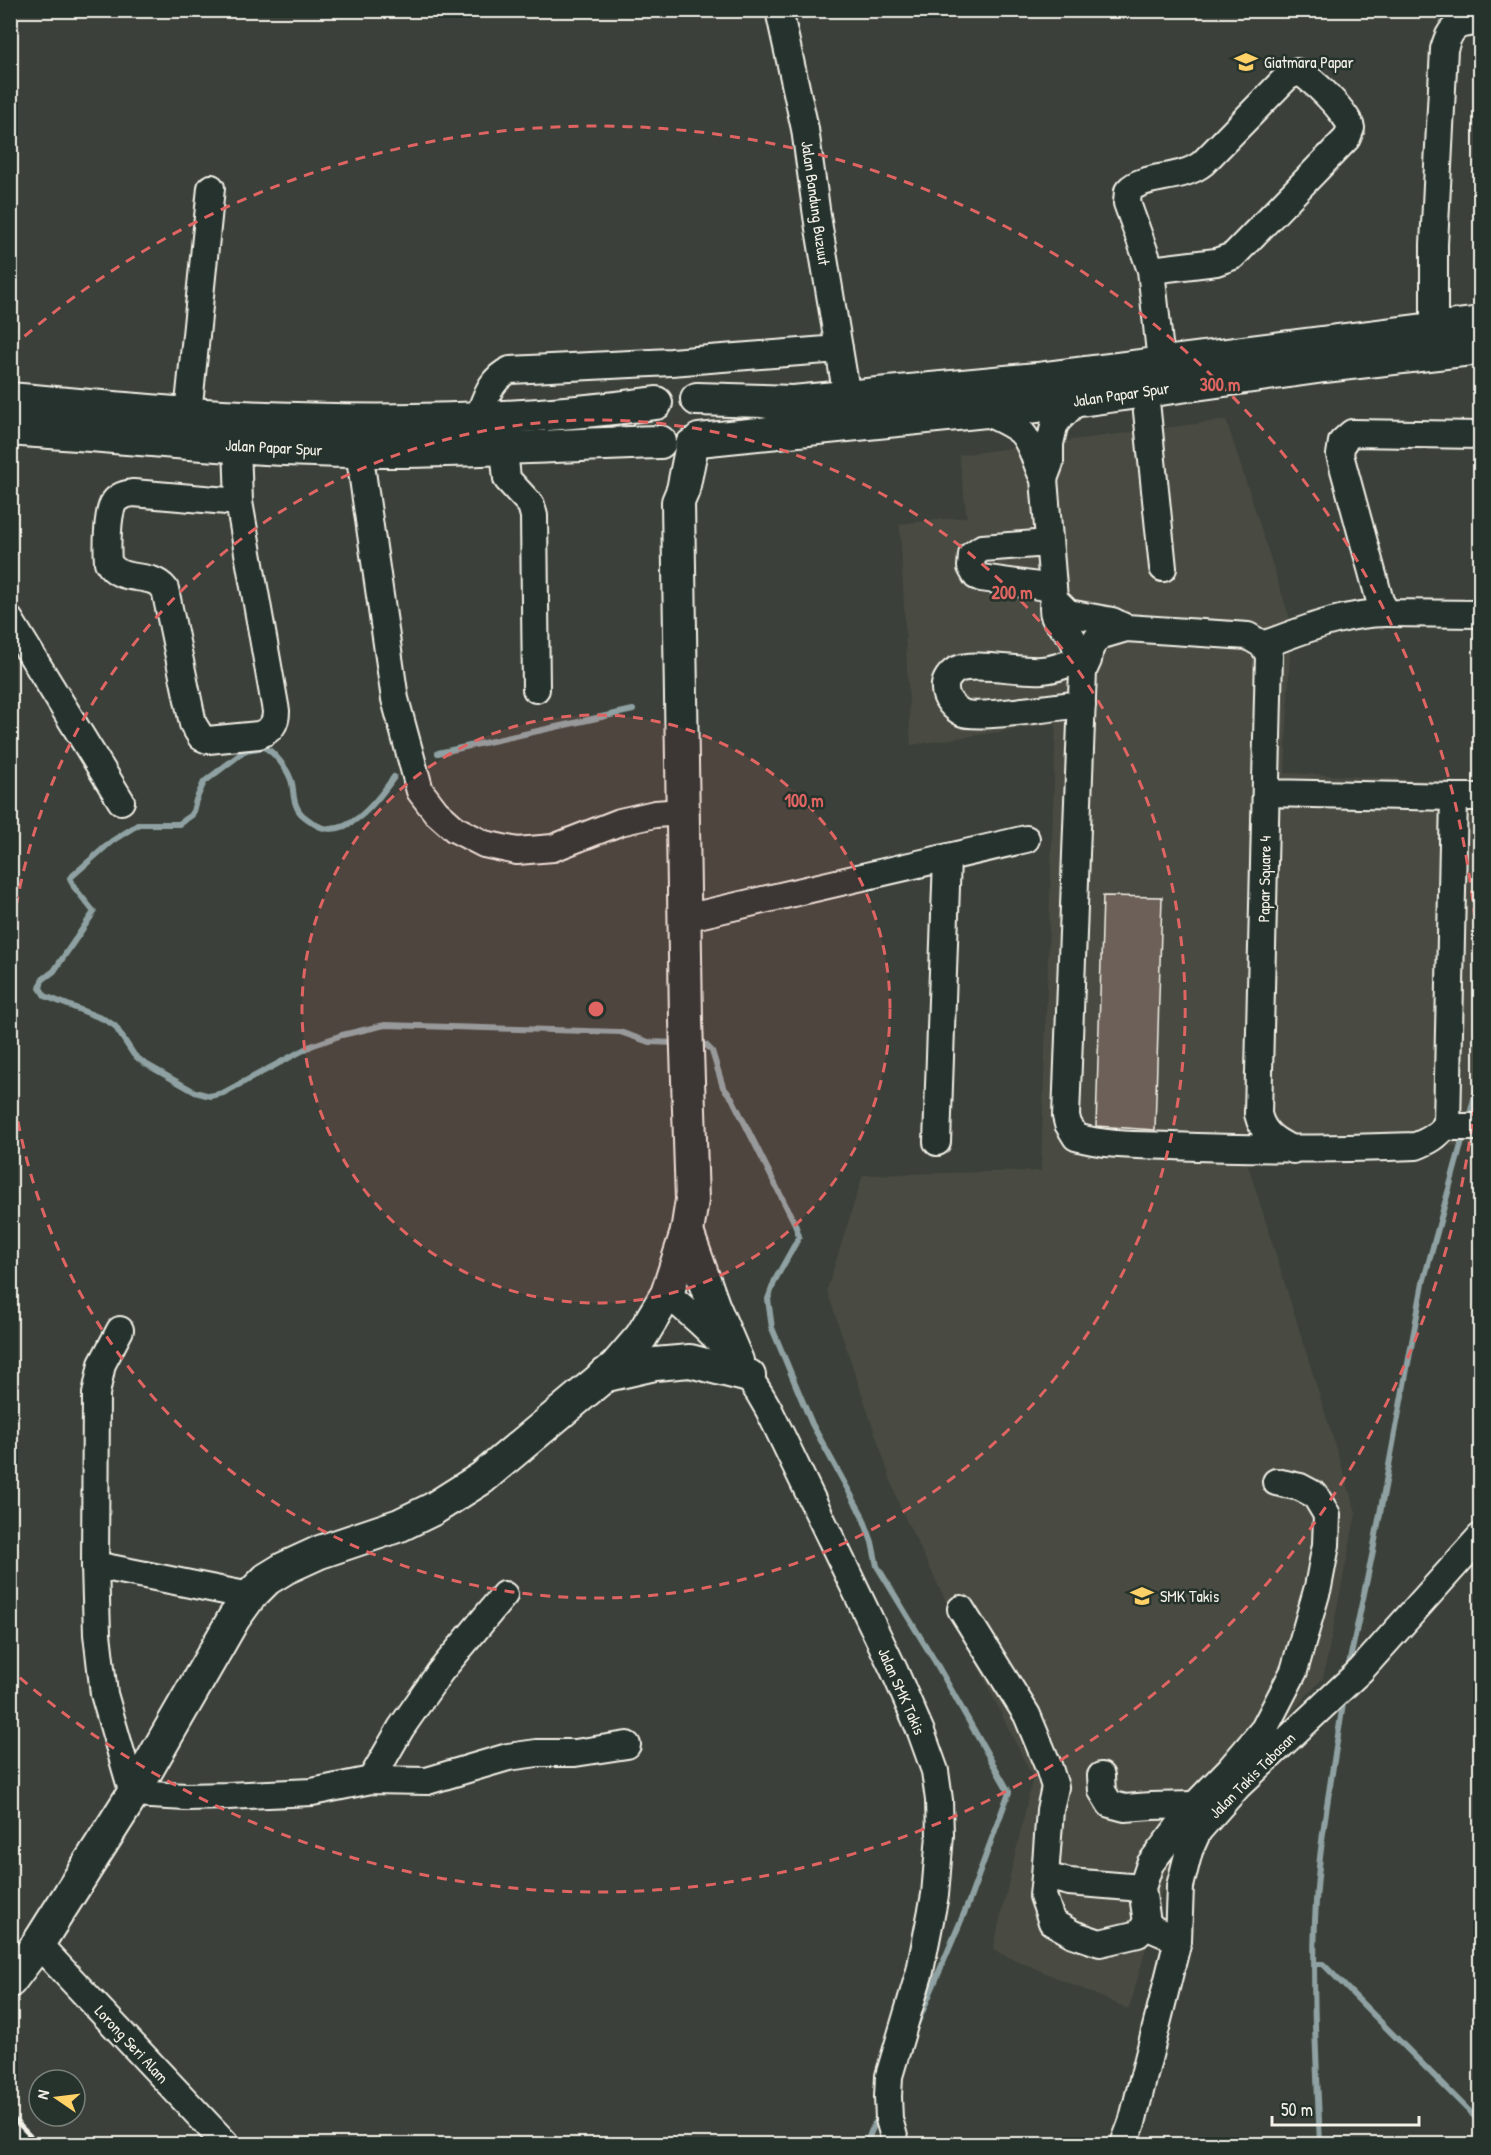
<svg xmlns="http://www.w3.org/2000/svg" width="1491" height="2155" viewBox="0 0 1491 2155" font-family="'Patrick Hand',sans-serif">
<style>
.built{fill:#4a4b43}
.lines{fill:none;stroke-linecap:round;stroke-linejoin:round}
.stream{stroke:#8fa1a2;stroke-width:6}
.building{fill:#6c6158;stroke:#f4f1e8;stroke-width:1.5}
.minor-casing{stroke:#f4f1e8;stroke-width:30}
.major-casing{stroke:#f4f1e8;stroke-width:36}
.minor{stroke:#26332d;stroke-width:26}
.major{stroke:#26332d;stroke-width:32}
.rail{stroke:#f4f1e8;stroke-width:4.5}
.ring{fill:none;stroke:#df6462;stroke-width:3;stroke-dasharray:10 8}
.labels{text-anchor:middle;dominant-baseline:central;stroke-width:5;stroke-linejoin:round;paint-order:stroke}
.poi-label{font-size:16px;fill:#f4f1e8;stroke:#26332d;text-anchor:start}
.street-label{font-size:16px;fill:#f4f1e8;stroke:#26332d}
.centre{fill:#df6462;stroke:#26332d;stroke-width:3}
.ring-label{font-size:18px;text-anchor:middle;font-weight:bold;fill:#df6462;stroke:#26332d;stroke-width:5;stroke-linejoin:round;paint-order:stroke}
</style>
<rect width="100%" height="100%" fill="#3b413a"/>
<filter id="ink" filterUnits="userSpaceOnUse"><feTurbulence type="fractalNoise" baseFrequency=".0167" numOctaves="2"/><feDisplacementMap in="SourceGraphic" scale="12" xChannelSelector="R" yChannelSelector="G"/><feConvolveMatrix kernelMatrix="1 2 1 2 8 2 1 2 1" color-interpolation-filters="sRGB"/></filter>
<g filter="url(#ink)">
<path class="built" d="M1226 420 1291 623 1285 773 1480 783V1144L1246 1159 1356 1513 1323 1678 1205 1805 1167 1872 1129 2009 993 1950 1033 1778 900 1507 827 1290 863 1175 1041 1171 1056 723 911 745 900 524 967 517 959 455Z"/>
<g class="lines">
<g class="stream">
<path d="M438 753 633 710"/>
<path d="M394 777C378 800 345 845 313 823 308 819 302 816 299 811 291 799 295 791 291 780 287 768 275 754 265 747L246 750 204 782 196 800 192 815 179 824H139L112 841 70 878 74 887 94 912 54 971 42 980 40 988 45 996 106 1020 115 1026 134 1055 144 1063 195 1092 210 1096 223 1093 311 1046 342 1035 385 1025 620 1032 649 1042 677 1043"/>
<path d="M697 1044 706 1045 712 1051 723 1087 732 1098 795 1224 799 1237 775 1280 768 1299 772 1328 812 1424 862 1515 872 1542 877 1566 936 1663 1009 1792 968 1904 917 2024"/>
<path d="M1468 1122 1480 1076"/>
<path d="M1348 1669 1373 1551 1423 1283 1464 1134"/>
<path d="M1315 1964H1323L1480 2122"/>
<path d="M866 2144 879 2113"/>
<path d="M1320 2144C1317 2070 1312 1995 1315 1920 1318 1845 1333 1771 1344 1697"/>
</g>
</g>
<path class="building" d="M1103 896 1162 897 1155 1130 1096 1126Z"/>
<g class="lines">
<g class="minor-casing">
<g id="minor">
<path d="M779 10 805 129 817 216 847 397"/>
<path d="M1151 270 1216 262 1233 256 1347 138 1351 128C1349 115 1309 74 1297 72L1287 77 1203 163C1181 181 1143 174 1128 191L1127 203 1151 270 1161 362"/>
<path d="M1434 328V244L1444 49C1451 26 1456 23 1480 22"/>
<path d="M1145 392 1163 568"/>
<path d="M986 412C997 418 1011 423 1020 431 1032 442 1036 465 1044 479L1054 599C1049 625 1063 621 1073 639 1078 648 1077 659 1083 671"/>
<path d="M188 414 211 188"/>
<path d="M478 418C486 398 490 379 510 370L671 362 839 349"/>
<path d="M1480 435 1352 433 1342 442 1340 455 1380 601 1387 613 1480 614"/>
<path d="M237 445 239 502 276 711C276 724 271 730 259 735L208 740 201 737 193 724 165 589C150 570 121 585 108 562 107 549 107 516 113 504 117 496 125 494 133 493L239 502"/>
<path d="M504 449 507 479 531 505 534 516 536 689"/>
<path d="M359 451 395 699 420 791 436 812 455 829 484 844 517 851 553 848 620 822 655 814 683 812"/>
<path d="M1044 479 1050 463V444L1054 426 1058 420 1078 400"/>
<path d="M1049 543 982 548 972 555 971 567 976 576 981 578 1053 588"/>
<path d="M1054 599 1068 613 1112 621 1126 628"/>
<path d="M10 620 121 801"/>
<path d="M1263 645C1304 630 1343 613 1387 613"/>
<path d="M1077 660C1066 665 1055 669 1042 670 1020 672 973 661 956 670 950 674 944 681 945 689 945 699 954 709 963 713 978 719 1061 706 1082 704"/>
<path d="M1267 793 1454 797 1447 1124C1438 1136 1429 1141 1416 1146 1334 1149 1253 1150 1172 1146 1140 1145 1107 1146 1076 1137L1068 1124 1066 1116 1083 671 1088 660 1090 648 1099 636 1126 628 1248 636 1263 645 1269 655 1258 1114C1263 1135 1276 1141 1293 1150"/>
<path d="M1454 797H1480"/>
<path d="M685 918 1026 839"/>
<path d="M1454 1127H1480"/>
<path d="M937 1142 947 858"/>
<path d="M667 1294C712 1331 741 1359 769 1410L894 1670 921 1732 935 1771 939 1800 940 1835 935 1895 920 1971 889 2076 888 2097 889 2119 896 2144"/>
<path d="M120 1330 102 1364 96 1394 95 1565 97 1634 104 1694 133 1794 186 1797 228 1796 312 1792 371 1780 427 1781 508 1757 537 1753H575L627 1745"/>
<path d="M95 1565 250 1596"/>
<path d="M961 1609 1027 1715 1049 1768 1055 1787 1050 1810 1045 1876 1069 1882 1142 1888"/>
<path d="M1101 1776 1102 1791 1110 1804 1125 1808 1151 1806 1195 1805"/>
<path d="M371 1780 401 1728 440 1672 504 1595"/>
<path d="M1045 1876 1043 1896 1052 1922 1073 1934 1100 1943 1138 1934 1147 1923"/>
<path d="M1178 1940 1155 1930 1147 1923 1142 1888 1150 1864 1195 1805 1230 1769 1264 1729 1294 1671 1318 1587 1326 1545 1327 1515 1315 1495 1300 1487 1276 1482"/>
<path d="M38 1944 226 2144"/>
<path d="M1124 2144 1132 2123 1178 1940 1180 1886 1189 1851 1198 1831 1238 1786 1361 1670 1480 1537"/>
</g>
</g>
<g class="major-casing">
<g id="major">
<path d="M10 399C69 404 129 410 188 414 343 424 501 424 656 403"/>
<path d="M697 399 793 402 1037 379 1480 323"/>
<path d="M10 429C127 437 243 450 360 451 460 452 560 445 660 442"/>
<path d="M699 440 1037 406 1324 366 1480 348"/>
<path d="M687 1232 713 1305 737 1361"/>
<path d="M603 1376 655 1364 690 1361 749 1376"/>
<path d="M10 1981 38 1944 133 1794 234 1618 250 1596 267 1579 285 1568 320 1552 400 1525 433 1509 482 1478 616 1366 641 1337 667 1294 687 1232 692 1200 686 1020 678 502 683 490 692 445"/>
<path d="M10 2140 15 2144"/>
</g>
</g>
<use href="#minor" class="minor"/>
<use href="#major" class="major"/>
<path class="rail" d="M10 2115 38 2144"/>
</g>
</g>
<circle cx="596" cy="1009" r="294" fill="#df6462" fill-opacity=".12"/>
<g class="ring">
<circle cx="596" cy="1009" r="294"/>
<path d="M11 942A589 589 0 1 1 11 1076"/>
<path d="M11 348A883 883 0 1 1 11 1670"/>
</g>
<defs>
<g id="school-bare" transform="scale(1.8)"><path d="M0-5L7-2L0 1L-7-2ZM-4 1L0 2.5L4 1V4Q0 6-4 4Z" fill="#ffd166" stroke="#26332d" stroke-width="2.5" paint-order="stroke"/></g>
</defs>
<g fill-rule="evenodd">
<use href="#school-bare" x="1246" y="62"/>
<use href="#school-bare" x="1142" y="1596"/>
</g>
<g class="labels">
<g class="poi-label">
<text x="1264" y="62">Giatmara Papar</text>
<text x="1160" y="1596">SMK Takis</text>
</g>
<g class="street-label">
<text transform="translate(816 203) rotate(82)">Jalan Bandung Buzuut</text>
<text transform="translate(1121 394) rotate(-8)">Jalan Papar Spur</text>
<text transform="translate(274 447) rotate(3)">Jalan Papar Spur</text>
<text transform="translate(1264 879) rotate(-89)">Papar Square 4</text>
<text transform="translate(902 1691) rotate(66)">Jalan SMK Takis</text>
<text transform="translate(1252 1775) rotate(-45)">Jalan Takis Tabasan</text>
<text transform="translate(132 2044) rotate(47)">Lorong Seri Alam</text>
</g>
</g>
<circle cx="596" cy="1009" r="9" class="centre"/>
<g class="ring-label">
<text x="1220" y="391">300 m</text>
<text x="1012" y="599">200 m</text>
<text x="804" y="807">100 m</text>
</g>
<rect width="1491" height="2155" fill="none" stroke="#26332d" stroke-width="36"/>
<rect x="18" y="18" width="1455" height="2119" fill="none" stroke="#f4f1e8" stroke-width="2" filter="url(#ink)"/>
<g transform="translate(57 2098) rotate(284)"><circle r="28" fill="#26332d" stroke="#787f78" stroke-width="1.5"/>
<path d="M0-4.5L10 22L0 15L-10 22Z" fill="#ffd166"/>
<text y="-9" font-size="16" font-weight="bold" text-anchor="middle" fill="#f4f1e8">N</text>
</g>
<path d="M1272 2116v9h147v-9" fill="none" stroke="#f4f1e8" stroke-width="3"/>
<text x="1281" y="2116" font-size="18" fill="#f4f1e8" stroke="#26332d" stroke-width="4.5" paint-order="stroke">50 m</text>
</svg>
